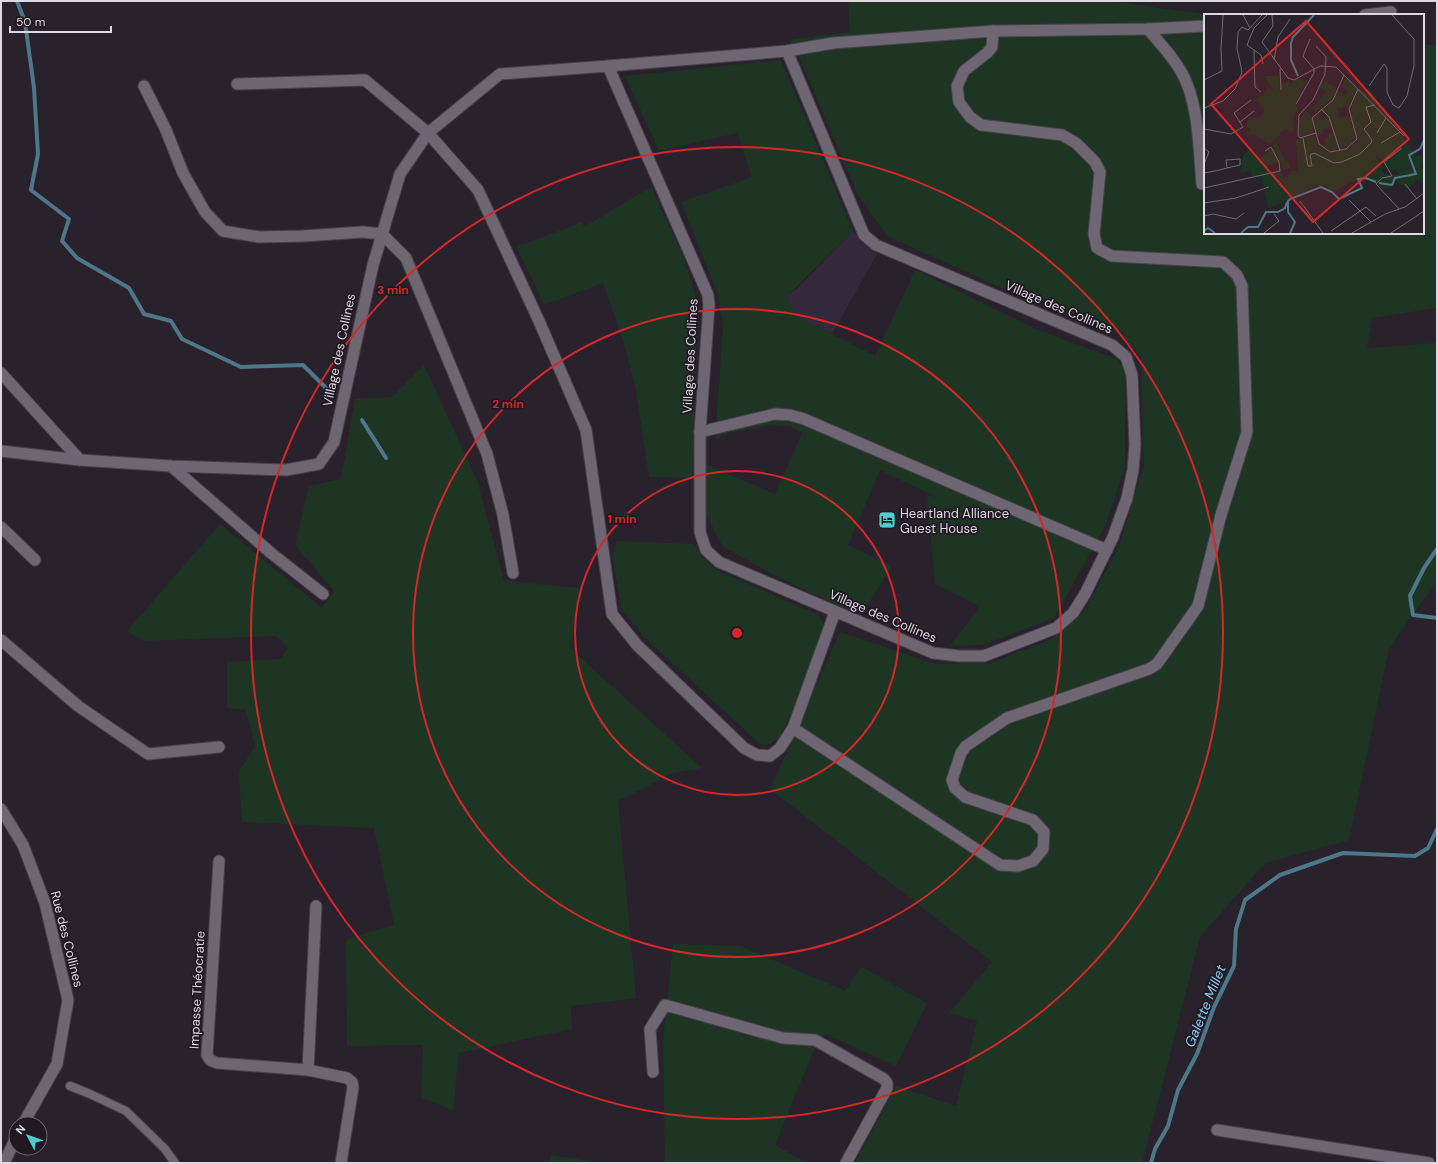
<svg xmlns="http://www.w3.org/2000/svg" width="1438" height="1164" viewBox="0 0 1438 1164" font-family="'DM Sans',sans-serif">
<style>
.built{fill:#34293a}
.green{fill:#1e3524}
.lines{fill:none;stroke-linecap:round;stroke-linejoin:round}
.stream{stroke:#4e7789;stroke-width:4}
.service-casing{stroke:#47414a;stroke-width:10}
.minor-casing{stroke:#47414a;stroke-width:13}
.tertiary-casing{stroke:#47414a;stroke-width:13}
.service{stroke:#6f6673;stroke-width:8}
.minor{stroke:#6f6673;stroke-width:11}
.tertiary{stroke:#6f6673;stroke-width:11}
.ring{fill:none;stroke:#d62828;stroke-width:2}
.labels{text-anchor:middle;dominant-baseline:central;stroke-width:3.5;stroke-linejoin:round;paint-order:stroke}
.street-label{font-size:13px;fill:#ded9e1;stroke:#201823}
.poi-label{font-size:13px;fill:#ded9e1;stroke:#201823;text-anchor:start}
.water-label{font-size:14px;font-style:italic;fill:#87ceee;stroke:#201823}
.inset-river{fill:none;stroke:#4e7789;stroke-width:2}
.inset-road{fill:none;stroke:#716b75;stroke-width:1}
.view{fill:#d62828;fill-opacity:0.15;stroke:#d62828;stroke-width:2}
.inset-edge{fill:none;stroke:#ded9e1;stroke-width:2}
.centre{fill:#d62828;stroke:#201823;stroke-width:2}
.ring-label{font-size:12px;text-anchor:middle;font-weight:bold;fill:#d62828;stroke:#201823;stroke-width:3.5;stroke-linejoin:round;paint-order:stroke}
</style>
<rect width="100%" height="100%" fill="#29222d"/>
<path class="built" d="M853 231 862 242 877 254 832 334 794 315 786 296 798 288Z"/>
<g class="green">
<path d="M848 1H1109L1212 15H1205V233H1423V44L1437 46V308L1372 318 1367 348 1437 343V581L1389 648 1349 840 1265 863 1200 937 1142 1163H855L896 1086 956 1106 977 1021 949 1013 992 962 770 789 840 632 935 664H989L1051 639 1084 612 1119 546 1144 465 1141 356 1119 332 1002 288 887 236 858 195 799 57 789 40 850 32Z"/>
<path d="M781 60 853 231 787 296 794 315 875 356 915 270 1038 330 1117 359 1125 371V467L1105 527 1054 618 983 645 950 646 980 606 935 584 927 494 942 500 880 470 848 545 892 566 863 612 850 611 778 577 723 547 707 516 703 463 775 494 802 433 790 426 771 425 731 432 716 440 717 412 723 327 718 295 681 202 752 177 737 133 659 151 625 76Z"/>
<path d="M651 187 683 255 698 304 692 478 649 477 635 385 622 337 603 283 544 305 517 247 582 222 584 227Z"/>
<path d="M424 365 477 480 504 581 579 588 571 649 702 768 673 773 618 801 636 998 571 1006 572 1029 459 1053 453 1111 421 1097 423 1045 347 1046 346 939 394 925 374 828 242 822 239 771 255 747 246 710 227 708V662L281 659 288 648 277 636 143 641 127 631 220 524 322 608 334 591 295 545 309 486 341 479 355 399 392 397Z"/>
<path d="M617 541 693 544 702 557 716 570 819 615 823 623V634L782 735 771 744 761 745 643 636 622 610 612 556Z"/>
<path d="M673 944 741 946 845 991 861 967 927 1003 896 1066 825 1034 813 1052 775 1145 807 1163H665L663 1040Z"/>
<path d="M550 1155 602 1163H550Z"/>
</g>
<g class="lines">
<g class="stream">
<path d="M17 1 25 22 34 88 38 154 31 190 69 219 62 241 77 258 129 288 144 314 171 321 182 339 241 367 303 365 329 391"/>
<path d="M362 420 386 458"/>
<path d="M1437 549 1424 568 1410 596 1413 615 1437 618"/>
<path d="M1151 1163 1155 1149 1168 1126 1178 1090 1197 1054 1214 1007 1234 966 1236 929 1245 900 1280 875 1343 853 1415 856 1428 848 1437 829"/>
</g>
<g class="service-casing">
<path id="service" d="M70 1086 90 1094 126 1111 165 1149 175 1163"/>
</g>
<g class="minor-casing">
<g id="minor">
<path d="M1365 15 1391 12"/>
<path d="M1148 29C1162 46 1179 63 1187 84 1199 114 1199 152 1202 184"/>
<path d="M608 66 708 295 709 305 700 432V532L706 550 719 562 933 653 959 656H984L1056 628 1073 613 1085 594 1113 537 1127 498 1133 470 1135 445 1132 375 1126 357 1112 345 876 245 864 235 787 51"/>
<path d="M237 84 365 80 428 133 478 190 539 321 586 430 612 614 637 645 744 748 757 755 770 756 780 748 793 728 835 612"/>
<path d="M144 86 166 130 183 173 205 212 223 231 259 237 303 236 363 232 382 234 406 258 487 454 503 515 513 573"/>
<path d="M1 373 80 460"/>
<path d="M700 432 775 414 790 415 804 419 1107 550"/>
<path d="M1 451 80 460 171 466 286 470 319 464 334 442 373 265 400 174 428 133 500 74 608 66 787 51 833 43 993 31 1148 29 1205 26"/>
<path d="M171 466 271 553 323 594"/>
<path d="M1 527 35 560"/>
<path d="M1 640 78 706 148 754 219 747"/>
<path d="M793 728 1000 865 1018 866 1033 861 1043 849 1044 832 1033 820 965 797 955 788 952 780 961 753 966 746 1007 718 1149 669 1157 664 1198 606 1221 515 1247 432 1242 286 1237 275 1223 262 1112 256 1097 248 1094 234 1100 172 1095 162 1076 143 1062 135 981 125 970 117 959 102 957 86 964 71 987 53 992 47 993 31"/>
<path d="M219 861 207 1055 210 1060 217 1063 308 1070 347 1078 352 1082 353 1087 341 1163"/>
<path d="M308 1070 316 906"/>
<path d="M653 1072 650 1029 665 1005 783 1038 815 1040 884 1079 887 1083V1088L846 1163"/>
<path d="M1217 1130 1429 1163"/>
</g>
</g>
<g class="tertiary-casing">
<g id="tertiary">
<path d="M1 809 23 845 45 903 68 1000 57 1064 23 1124"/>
<path d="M4 1163 16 1138"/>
</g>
</g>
<use href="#service" class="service"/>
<use href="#minor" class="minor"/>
<use href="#tertiary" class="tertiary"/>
</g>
<g class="ring">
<circle cx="737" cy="633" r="162"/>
<circle cx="737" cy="633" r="324"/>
<circle cx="737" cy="633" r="486"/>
</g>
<defs>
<g id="hotel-square" transform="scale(0.9)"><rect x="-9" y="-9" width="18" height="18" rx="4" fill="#52cdce" stroke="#201823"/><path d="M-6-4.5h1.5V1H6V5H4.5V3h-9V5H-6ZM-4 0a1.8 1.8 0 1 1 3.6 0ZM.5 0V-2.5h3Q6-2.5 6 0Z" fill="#111"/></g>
</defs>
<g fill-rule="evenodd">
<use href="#hotel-square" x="887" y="520"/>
</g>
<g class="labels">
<g class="street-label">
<text transform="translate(1059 307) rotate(23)">Village des Collines</text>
<text transform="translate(339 350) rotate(-78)">Village des Collines</text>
<text transform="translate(690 356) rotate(-87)">Village des Collines</text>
<text transform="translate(883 616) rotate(23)">Village des Collines</text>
<text transform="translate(67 939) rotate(76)">Rue des Collines</text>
<text transform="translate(197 990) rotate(-87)">Impasse Théocratie</text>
</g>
<g class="poi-label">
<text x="900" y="513">Heartland Alliance<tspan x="900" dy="15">Guest House</tspan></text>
</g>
<g class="water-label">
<text transform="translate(1205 1006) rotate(-68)">Galette Millet</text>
</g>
</g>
<g transform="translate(1204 14)">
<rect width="220" height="220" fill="#29222d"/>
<path d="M60 62H75L76 77 79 70 84 67 87 69 95 64 102 68 91 90 95 96 90 100 89 119 81 115 66 130 49 120 43 123 42 120 47 116 41 110 50 102 54 105 61 97 52 85 59 81 64 73 70 77ZM141 64 153 75 144 93 133 94 136 104 145 101 152 124 144 132 127 137 117 131 122 130 121 125 128 118 127 113 118 115 119 120 114 121 109 105 114 98 117 106 124 104 117 97 127 90 134 77 141 81 144 77 137 72ZM119 67 133 74 127 86 112 98 109 94 122 77 116 73ZM155 74 160 79 165 74 212 143 220 140V148L217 151 220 156V173L214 165 203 175 192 167 191 171 180 176 169 168 158 166 148 167 130 178 122 172H111L64 195 58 162 48 164 47 157 36 159 38 144 47 134 54 145 73 129 81 147 84 146 86 154 79 156 76 148 64 152 65 160 77 158 80 164 88 160 87 157H94L92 126 110 121 115 131 125 139 146 134 154 126 146 97ZM174 142 187 157 191 155 195 160 182 161 177 155 181 153 171 144ZM102 96 107 103 110 118 98 123 95 122 96 105Z" fill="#1e3524" fill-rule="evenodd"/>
<path class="inset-river" d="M94 62 87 46V29L89 23 110 1M175 169 188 171 191 164 212 160 205 141 216 135 220 126M0 217 4 214 11 219M37 219 44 213H54L62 198H74L81 194 83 188M86 219 91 208 84 198V187L86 185 117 173 128 178 135 185 158 174 154 165 162 164 172 168"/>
<path class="inset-road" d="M39 1 46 14M68 1 69 12 58 28 84 64 90 66 116 52 132 53 200 122M50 37 51 73 57 78M70 46 74 23 86 5M59 50 57 41 43 31 50 14 63 1M76 55 77 76M140 61 129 86 108 104 115 130 126 138 142 135 153 125 145 95 154 75M0 66 18 57 17 35 19 1M165 72 180 50 183 54V78L189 91 195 94 203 82 210 52V25L188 1M92 90 110 59V55L99 42 106 25M0 94 19 87 31 75 38 58 33 34 34 18 38 13 44 16 58 1M117 95 125 103 136 137M36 108 50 97M0 115 27 120 39 113 30 99 47 86M112 119 96 124 94 121 95 101 109 86 121 60 122 43 112 32M173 119 182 104M99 124 104 152H108L106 141 110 139 130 149 138 148 156 140 167 129 168 126 160 115 167 108 162 93 171 91M177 129 196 118M0 134 5 138 0 150M0 159 16 156 23 154 36 151V145L22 146 23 154M201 170 213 185M0 174 76 157 75 148 67 133 61 137M145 186 167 208M96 187 119 219M0 189 32 184 65 173M195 195 172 170 178 164 188 162 180 148 198 134M0 202 9 200 32 205 40 199M127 217 162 193 172 202M60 219 75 207 70 200M148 219 181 200 201 193 220 179M187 219 220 197"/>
<path class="view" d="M102 7 205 125 109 208 7 90Z"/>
<rect width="220" height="220" class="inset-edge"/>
</g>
<circle cx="737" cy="633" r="6" class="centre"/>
<g class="ring-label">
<text x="393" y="294">3 min</text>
<text x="508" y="408">2 min</text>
<text x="622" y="523">1 min</text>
</g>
<rect width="1438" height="1164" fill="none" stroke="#ded9e1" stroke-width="4"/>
<g transform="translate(28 1136) rotate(311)"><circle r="19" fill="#201823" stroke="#6c656f"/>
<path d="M0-3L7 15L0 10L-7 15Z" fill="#52cdce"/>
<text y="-6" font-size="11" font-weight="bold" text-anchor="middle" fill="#ded9e1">N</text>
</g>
<path d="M10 26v6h101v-6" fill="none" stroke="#ded9e1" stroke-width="2"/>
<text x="16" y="26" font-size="12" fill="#ded9e1" stroke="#201823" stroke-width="3" paint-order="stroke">50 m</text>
</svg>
